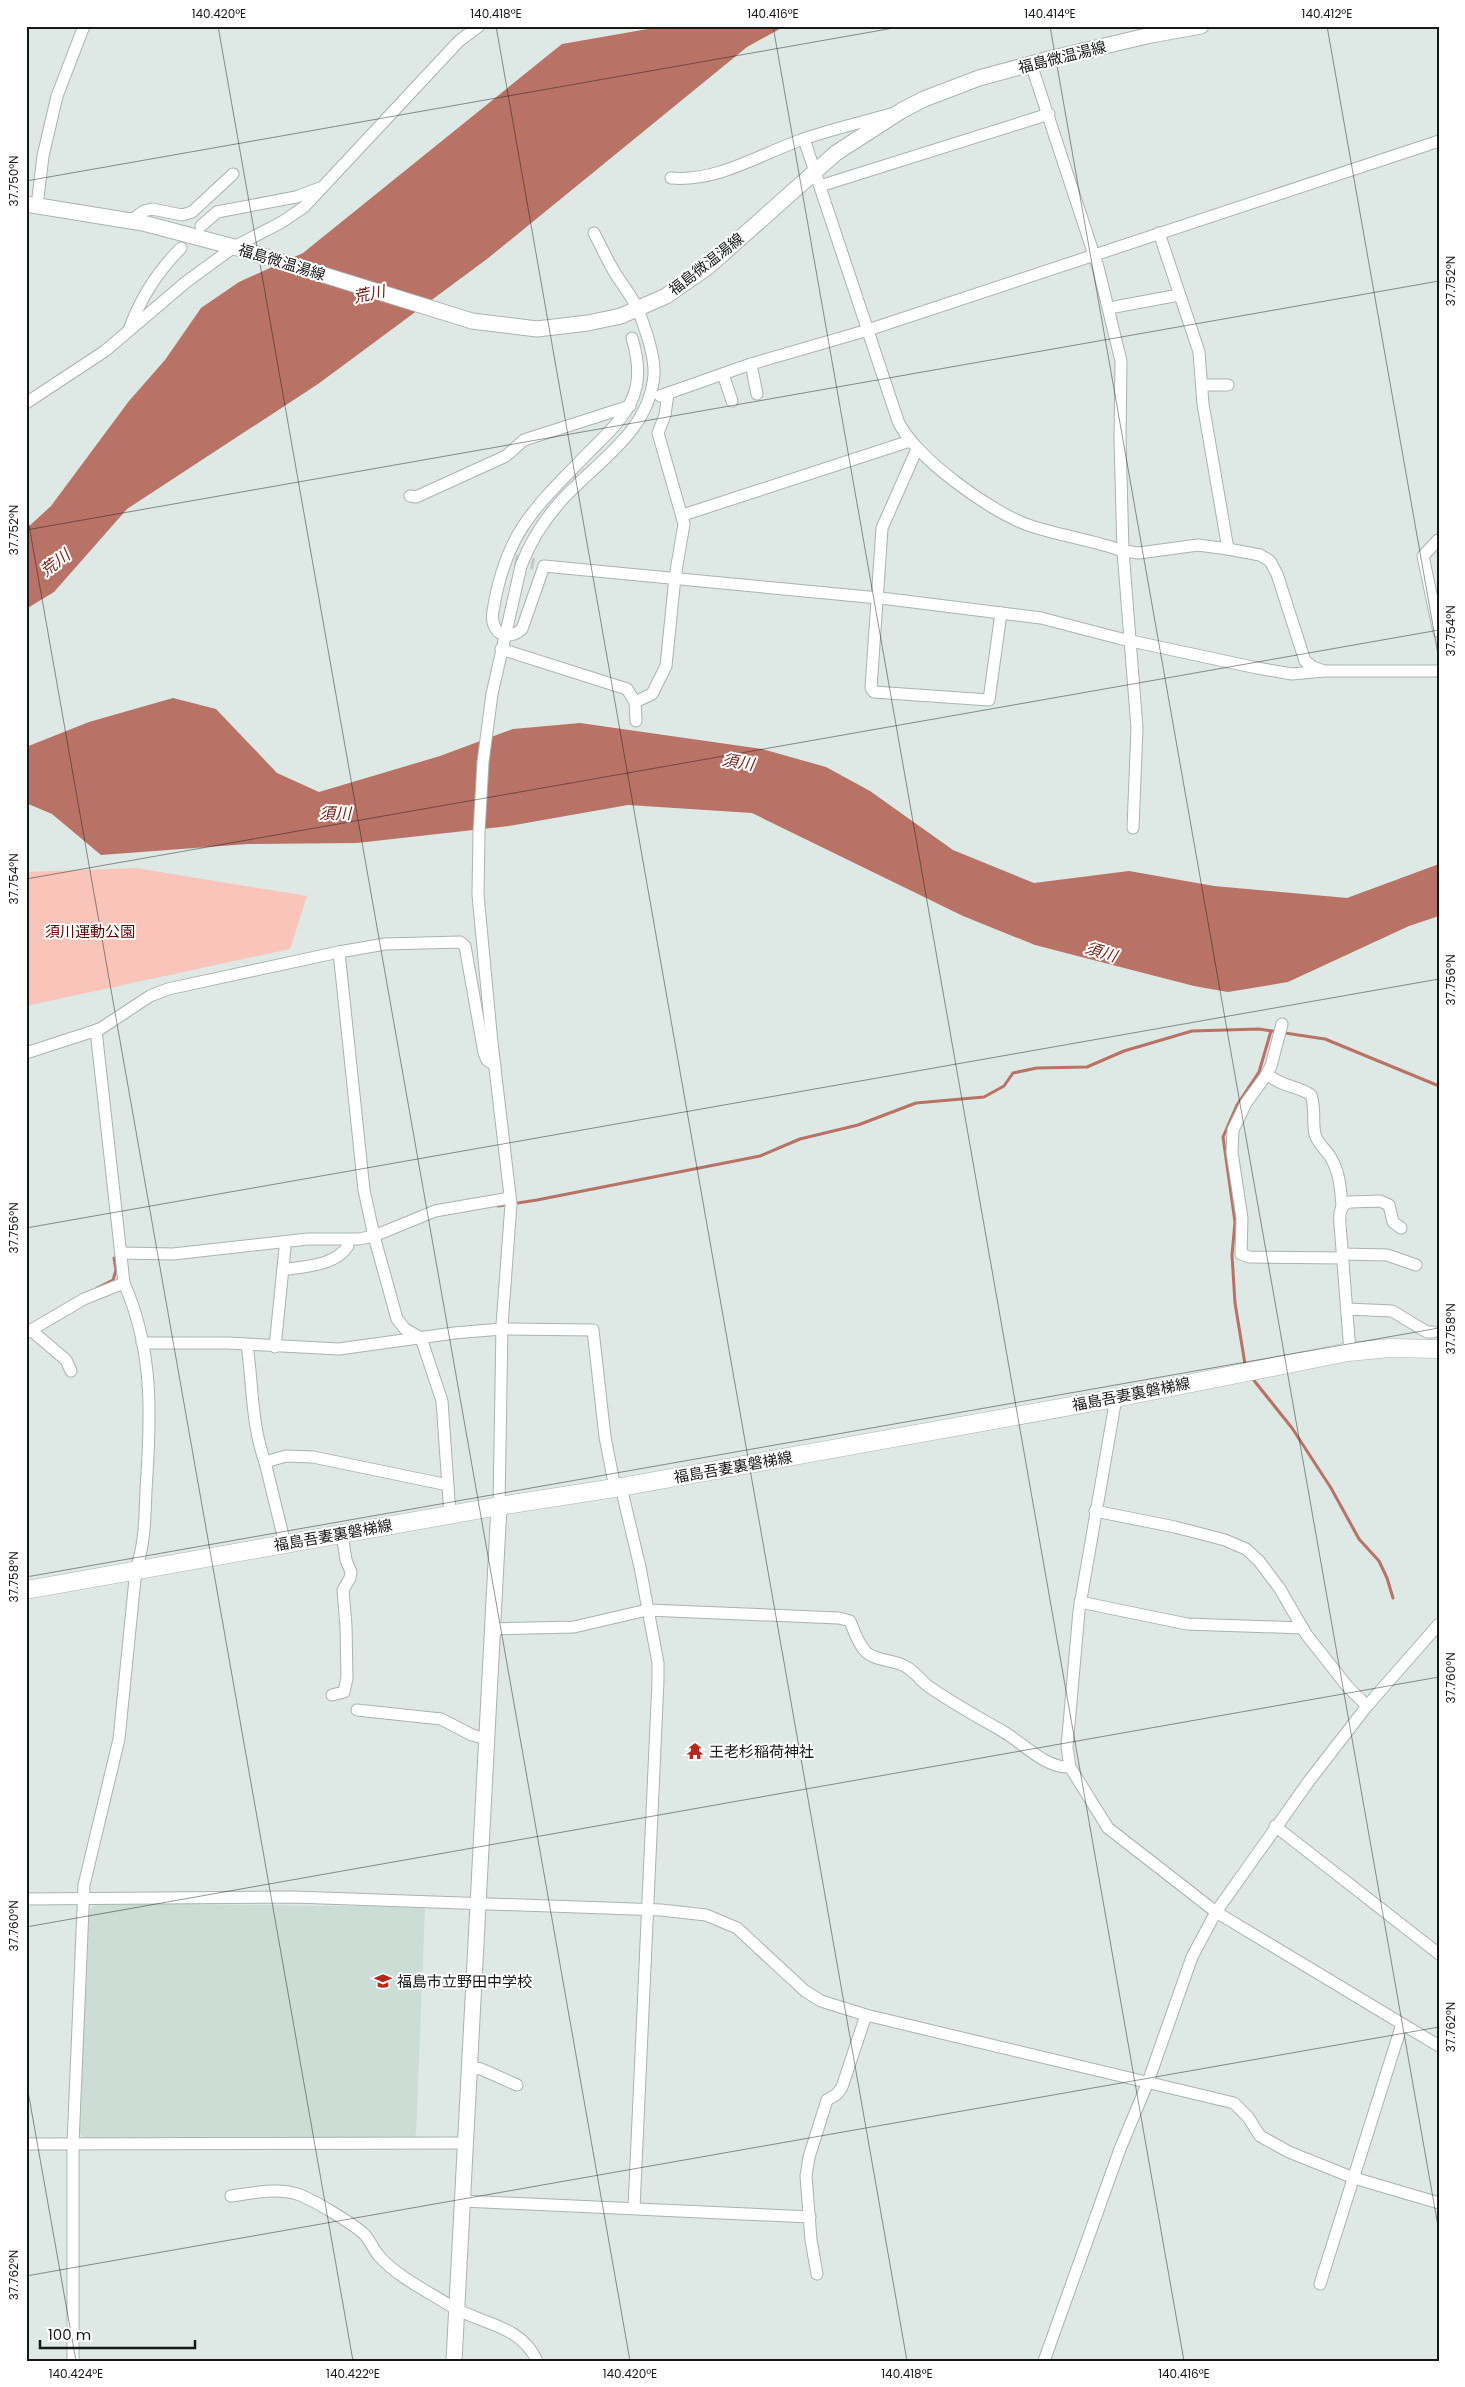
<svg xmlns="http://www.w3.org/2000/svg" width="1465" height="2387" viewBox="0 0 1465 2387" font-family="Poppins,'Noto Sans JP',sans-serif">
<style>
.built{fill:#cbddd5}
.green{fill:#f9c4ba}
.water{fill:#b87266}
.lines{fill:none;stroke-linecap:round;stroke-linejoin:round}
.stream{stroke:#b87266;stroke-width:3}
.street-tunnel{stroke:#c0c9c5;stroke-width:11;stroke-dasharray:11 5.5;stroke-linecap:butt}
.street-casing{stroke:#aab3af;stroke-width:13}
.secondary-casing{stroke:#aab3af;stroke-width:17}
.primary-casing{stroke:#aab3af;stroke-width:19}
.street{stroke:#fff;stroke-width:11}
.secondary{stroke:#fff;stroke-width:15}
.primary{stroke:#fff;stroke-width:18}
.ticks{fill:none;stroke:#151817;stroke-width:1;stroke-opacity:0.45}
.labels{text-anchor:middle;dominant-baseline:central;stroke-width:4;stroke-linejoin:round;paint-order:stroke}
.street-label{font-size:15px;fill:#151817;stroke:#fff}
.park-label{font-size:15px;fill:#5d0300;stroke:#fff}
.poi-label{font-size:15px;fill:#151817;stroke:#fff;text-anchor:start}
.water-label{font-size:16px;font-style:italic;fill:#711c12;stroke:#fff}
.neatline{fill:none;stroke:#151817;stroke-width:2}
.ticks-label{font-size:12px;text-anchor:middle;fill:#151817}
</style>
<rect width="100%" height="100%" fill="#dee8e4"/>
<path class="built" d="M99 1903 425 1907 416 2134 413 2138 87 2140 79 2133 88 1917 92 1907Z"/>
<path class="green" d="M136 868 307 896 290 949 26 1006V872Z"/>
<g class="water">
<path d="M665 26H785L747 47 487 259 318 384 127 509 54 592 26 609V529L51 506 129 401 165 360 201 308 239 282 303 253 562 44Z"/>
<path d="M173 698 216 709 277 773 319 792 440 756 513 729 580 723 762 749 826 767 870 791 953 850 1034 883 1129 871 1214 886 1347 898 1439 864V916L1409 926 1288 982 1228 992 1194 986 1035 945 963 916 752 813 628 805 509 826 357 843 248 844 101 855 52 814 26 803V747L89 722Z"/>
</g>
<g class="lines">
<g class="stream">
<path d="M498 1206 537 1200 760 1156 800 1139 858 1125 916 1103 984 1097 1004 1086 1013 1073 1037 1068 1087 1067 1124 1051 1192 1031 1259 1029 1325 1039 1439 1086"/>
<path d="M97 1288 113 1280 116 1270 114 1258H118"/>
<path d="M1245 1364 1235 1303 1232 1255 1235 1222 1223 1137 1237 1105 1259 1072 1271 1031"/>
<path d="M1252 1378 1292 1428 1331 1488 1359 1539 1379 1561 1387 1578 1393 1598"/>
</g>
<path class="street-tunnel" d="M515 560 534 564"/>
<g class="street-casing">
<g id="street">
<path d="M1031 64 1098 267 1121 361 1120 439 1123 551 1137 728 1133 828"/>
<path d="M804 139 898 421C914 457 993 514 1031 526 1061 536 1093 540 1123 551L1139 553 1198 545 1228 549 1260 555 1270 561 1277 574 1305 661 1313 667 1324 671H1439"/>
<path d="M671 178C716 182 757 156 798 141 828 130 860 123 891 114"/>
<path d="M820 186 1049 114"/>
<path d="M37 206 43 156 57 96 84 26"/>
<path d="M130 221 144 211 152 209 182 215 192 212 233 174"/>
<path d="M201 226 217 212 296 197 320 188"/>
<path d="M1159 233 1199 352 1203 404 1228 549"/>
<path d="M1109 308 1179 295"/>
<path d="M129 330C140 299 158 271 181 248"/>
<path d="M632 338C638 358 641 378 633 397 625 418 604 437 588 453 535 508 506 531 493 611 491 622 495 636 509 635 515 635 518 632 522 629L544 566 889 599 1041 618 1122 639 1257 668 1292 674 1324 671"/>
<path d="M751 364 757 394"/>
<path d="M723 374 732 401"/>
<path d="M1202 385H1228"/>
<path d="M660 396 751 364 868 330 1439 141"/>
<path d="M26 403 105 351 186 282 234 247 282 222 304 207 459 41 479 26"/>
<path d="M917 449 882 528 871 688 874 692 989 700 1001 613"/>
<path d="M410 496 416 497 506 456 524 440 630 406"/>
<path d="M683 515 910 441"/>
<path d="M1438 540 1423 556 1439 632"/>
<path d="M501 649 627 689 635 702 636 721"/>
<path d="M635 702 652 694 666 666 675 577 684 524 658 433 665 415 668 393"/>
<path d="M339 952 364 1190 374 1236 397 1319 405 1329 421 1338 442 1401 450 1515"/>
<path d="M1282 1024 1271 1066 1265 1077 1246 1103 1233 1130 1232 1152 1242 1218 1241 1254 1249 1257 1343 1258"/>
<path d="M26 1053 100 1029 150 996 168 989 339 952 385 944 460 942 465 946 484 1053 487 1060 495 1065"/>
<path d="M1267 1074C1284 1088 1296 1085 1311 1095 1316 1109 1312 1121 1315 1134 1317 1144 1328 1151 1332 1160 1340 1174 1341 1192 1342 1207"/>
<path d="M121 1253 173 1254 308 1239H359L374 1236 435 1211 510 1198"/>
<path d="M1343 1254 1387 1255 1416 1265"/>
<path d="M283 1270C305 1266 335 1266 348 1246"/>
<path d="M1347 1309 1392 1311 1427 1332H1433"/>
<path d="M32 1331 66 1360 71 1371"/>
<path d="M26 1333 84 1299 124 1283"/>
<path d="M142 1343H228L339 1349 454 1333 502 1329 593 1330 605 1437 615 1488"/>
<path d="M247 1345C253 1384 251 1424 265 1462"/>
<path d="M275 1347 285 1248"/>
<path d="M1350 1352 1340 1224C1339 1214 1340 1204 1350 1202L1380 1201 1389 1205 1393 1222 1401 1228"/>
<path d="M1116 1398 1079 1611 1067 1747 1070 1767 1108 1828 1216 1912 1439 2046"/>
<path d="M621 1487 640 1567 658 1663V1681L634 2208"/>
<path d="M499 1506 502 1325 511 1204 492 1043 478 895 479 832 483 762 492 694 521 566C530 542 544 520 561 501 596 462 649 433 654 375 655 356 646 331 639 312 634 299 623 286 615 273 607 260 601 246 594 233"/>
<path d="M1095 1511 1175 1527 1225 1540 1246 1549 1259 1561 1280 1589 1306 1634 1347 1686 1367 1706"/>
<path d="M285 1544 265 1462 286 1456 313 1457 448 1485"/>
<path d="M1080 1602 1187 1624 1303 1628"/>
<path d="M492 1629 574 1627 647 1610 839 1618 850 1621C854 1631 858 1644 866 1652 877 1662 896 1659 908 1668 916 1673 921 1681 928 1686 952 1703 978 1717 1004 1732 1023 1743 1046 1769 1070 1767"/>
<path d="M332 1695 344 1692 347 1678 346 1626 343 1590 350 1578 351 1572 346 1560 342 1534"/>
<path d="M357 1710 441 1719 472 1735 486 1739"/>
<path d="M1275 1826 1439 1954"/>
<path d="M26 1899 295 1897 661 1910 706 1915 737 1928 805 1991 821 2001 866 2015 1234 2103 1248 2117 1260 2136 1289 2152 1354 2178 1439 2203"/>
<path d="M469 2067 481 2069 517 2085"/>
<path d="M26 2144 466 2143"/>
<path d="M231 2196C253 2193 279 2187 300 2195 315 2201 354 2224 365 2235 371 2242 374 2251 380 2257 398 2277 427 2291 449 2305 479 2324 521 2324 537 2361"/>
<path d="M463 2201 810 2217"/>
<path d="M817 2274 811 2240 806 2176 809 2157 827 2100 837 2094 842 2087 866 2015"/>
<path d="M1320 2284 1402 2024"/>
<path d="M73 2361V2144L84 1885 119 1739 136 1569C145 1544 145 1516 146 1490 151 1417 154 1351 124 1283L96 1030"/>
<path d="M1044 2361 1120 2149 1148 2082 1192 1957 1216 1912 1309 1781 1367 1706 1439 1624"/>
</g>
</g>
<g class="secondary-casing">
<g id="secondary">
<path d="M26 204 143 223 234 247 472 321 537 329 588 323 621 316 666 296 709 266 836 153 901 111 924 99 979 78 1049 59 1151 35 1201 26"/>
<path d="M454 2361 499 1506"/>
</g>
</g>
<g class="primary-casing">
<path id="primary" d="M26 1590 499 1506 621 1487 1116 1398 1348 1352 1390 1348 1439 1349"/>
</g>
<use href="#street" class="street"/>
<use href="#secondary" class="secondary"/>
<use href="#primary" class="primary"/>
</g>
<path class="ticks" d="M218 26 630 2361M496 26 907 2361M773 26 1184 2361M1050 26 1439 2232M1327 26 1439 660M26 181 905 26M26 508 353 2361M26 530 1439 281M26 879 1439 630M26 1228 1439 979M26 1577 1439 1328M26 1927 1439 1677M26 2080 76 2361M26 2276 1439 2027"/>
<defs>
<g id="temple-bare" transform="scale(1.35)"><path d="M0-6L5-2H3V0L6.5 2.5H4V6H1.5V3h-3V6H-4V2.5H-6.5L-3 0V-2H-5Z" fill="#b6291a" stroke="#fff" stroke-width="2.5" paint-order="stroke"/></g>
<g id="school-bare" transform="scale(1.35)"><path d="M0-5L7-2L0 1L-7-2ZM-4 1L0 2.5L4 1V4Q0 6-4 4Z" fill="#b6291a" stroke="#fff" stroke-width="2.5" paint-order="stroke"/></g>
</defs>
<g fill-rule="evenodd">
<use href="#temple-bare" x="695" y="1751"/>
<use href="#school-bare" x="383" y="1981"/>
</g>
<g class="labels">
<g class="street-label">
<text transform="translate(1062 57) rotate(-14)">福島微温湯線</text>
<text transform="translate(282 262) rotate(17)">福島微温湯線</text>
<text transform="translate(706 264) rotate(-38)">福島微温湯線</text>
<text transform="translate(1131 1394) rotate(-11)">福島吾妻裏磐梯線</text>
<text transform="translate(733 1467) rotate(-10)">福島吾妻裏磐梯線</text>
<text transform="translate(333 1535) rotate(-10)">福島吾妻裏磐梯線</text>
</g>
<g class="park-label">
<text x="90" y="931">須川運動公園</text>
</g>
<g class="poi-label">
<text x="709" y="1751">王老杉稲荷神社</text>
<text x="397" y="1981">福島市立野田中学校</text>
</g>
<g class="water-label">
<text transform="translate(369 294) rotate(-12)">荒川</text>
<text transform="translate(55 563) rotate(-38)">荒川</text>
<text transform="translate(738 762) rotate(9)">須川</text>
<text x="335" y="813">須川</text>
<text transform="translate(1101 952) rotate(17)">須川</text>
</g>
</g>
<rect width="1465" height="2387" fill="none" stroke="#ffffff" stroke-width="55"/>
<path d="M40 2340v8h155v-8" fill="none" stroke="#151817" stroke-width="2.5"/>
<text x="48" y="2340" font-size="15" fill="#151817" stroke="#ffffff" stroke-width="4" paint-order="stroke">100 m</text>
<rect x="28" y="28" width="1410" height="2332" class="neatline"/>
<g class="ticks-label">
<text x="219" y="18">140.420°E</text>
<text x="496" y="18">140.418°E</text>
<text x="773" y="18">140.416°E</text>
<text x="1050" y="18">140.414°E</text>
<text x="1327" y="18">140.412°E</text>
<text transform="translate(14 181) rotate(-90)" y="4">37.750°N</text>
<text transform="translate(1451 281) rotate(-90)" y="4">37.752°N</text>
<text transform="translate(14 530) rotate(-90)" y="4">37.752°N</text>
<text transform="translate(1451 631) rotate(-90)" y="4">37.754°N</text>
<text transform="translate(14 879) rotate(-90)" y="4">37.754°N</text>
<text transform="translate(1451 980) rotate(-90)" y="4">37.756°N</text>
<text transform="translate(14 1228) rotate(-90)" y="4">37.756°N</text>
<text transform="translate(1451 1329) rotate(-90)" y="4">37.758°N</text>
<text transform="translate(14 1577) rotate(-90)" y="4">37.758°N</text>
<text transform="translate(1451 1678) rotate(-90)" y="4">37.760°N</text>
<text transform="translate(14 1926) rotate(-90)" y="4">37.760°N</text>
<text transform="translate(1451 2027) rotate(-90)" y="4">37.762°N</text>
<text transform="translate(14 2275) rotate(-90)" y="4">37.762°N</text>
<text x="76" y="2378">140.424°E</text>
<text x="353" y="2378">140.422°E</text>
<text x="630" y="2378">140.420°E</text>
<text x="907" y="2378">140.418°E</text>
<text x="1184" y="2378">140.416°E</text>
</g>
</svg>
